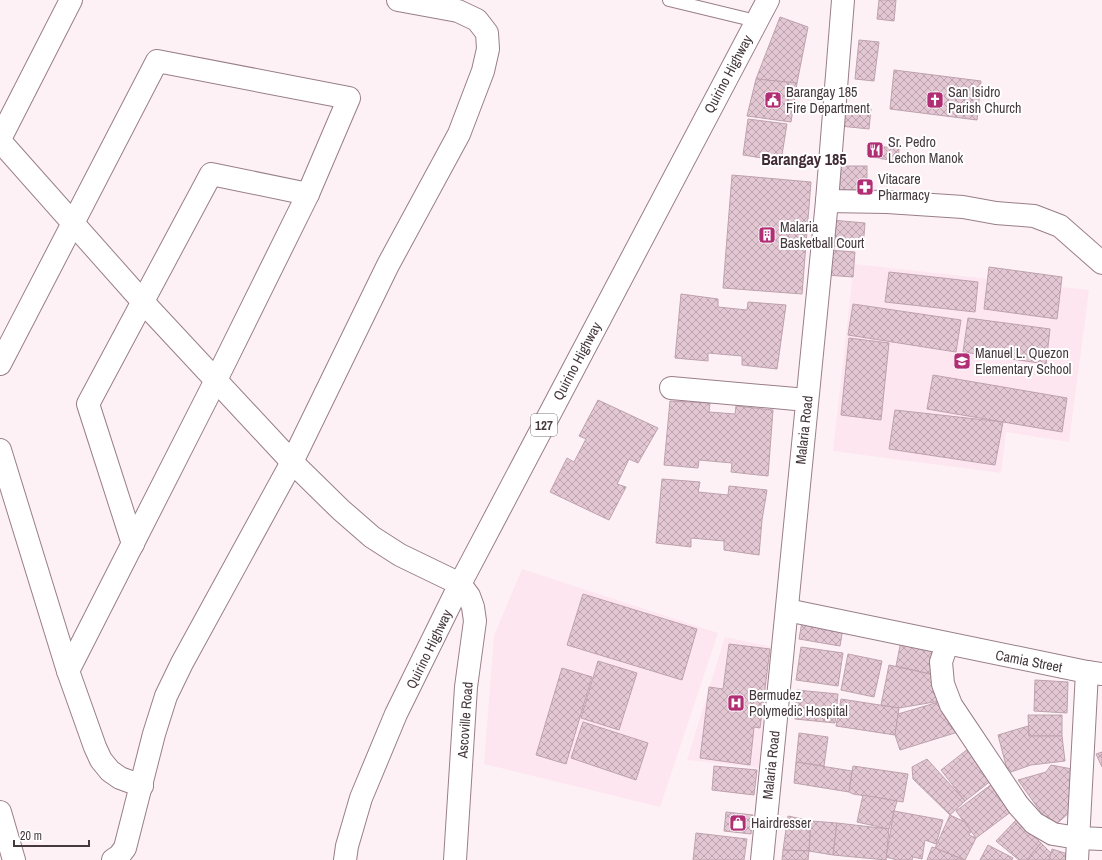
<svg xmlns="http://www.w3.org/2000/svg" width="1102" height="860" viewBox="0 0 1102 860" font-family="'Archivo Narrow',sans-serif">
<style>
.built{fill:#fde6ef}
.building{fill:url(#building-cross-hatch);stroke:#bea2ad}
.lines{fill:none;stroke-linecap:round;stroke-linejoin:round}
.lane-casing{stroke:#997e89;stroke-width:14}
.street-casing{stroke:#997e89;stroke-width:24}
.secondary-casing{stroke:#997e89;stroke-width:24}
.primary-casing{stroke:#997e89;stroke-width:24}
.lane{stroke:#fff;stroke-width:12}
.street{stroke:#fff;stroke-width:22}
.secondary{stroke:#fff;stroke-width:22}
.primary{stroke:#fff;stroke-width:22}
.labels{text-anchor:middle;dominant-baseline:central;stroke-width:4;stroke-linejoin:round;paint-order:stroke}
.shield{fill:#fff;stroke:#7d7478;stroke-width:1}
.shield-label{font-size:13px;font-weight:bold;fill:#45393e}
.street-label{font-size:14px;fill:#45393e;stroke:#fff}
.poi-label{font-size:14px;fill:#45393e;stroke:#fff;text-anchor:start}
.quarter-label{font-size:16px;font-weight:bold;fill:#412b35;stroke:#fff}
</style>
<defs>
<pattern id="building-cross-hatch" width="8" height="8" patternUnits="userSpaceOnUse"><rect width="8" height="8" fill="#e3c7d2"/><path d="M0 0l8 8M0 8l8-8" fill="none" stroke="#baa3ac"/></pattern>
</defs>
<rect width="100%" height="100%" fill="#fdf1f5"/>
<g class="built">
<path d="M854 264 1089 290 1069 442 1006 432 1001 473 833 451Z"/>
<path d="M522 569 718 633 660 807 484 764 494 636Z"/>
<path d="M725 637 773 647 759 768 687 760Z"/>
</g>
<g class="building">
<path d="M879 0H896L894 21 877 19Z"/>
<path d="M780 17 808 27 797 83 756 79Z"/>
<path d="M859 40 879 42 874 81 855 79Z"/>
<path d="M894 70 981 81 977 120 890 109Z"/>
<path d="M756 79 797 83 791 122 747 116Z"/>
<path d="M842 105 871 109 869 129 840 126Z"/>
<path d="M748 119 787 124 781 161 743 155Z"/>
<path d="M871 145 899 149 898 161 869 157Z"/>
<rect x="839" y="166" width="28" height="28"/>
<path d="M732 175 811 182 802 294 723 288Z"/>
<path d="M832 220 865 223 863 248 830 246Z"/>
<path d="M828 250 855 252 853 277 826 275Z"/>
<path d="M989 267 1062 277 1057 319 984 309Z"/>
<path d="M889 272 978 282 975 312 885 302Z"/>
<path d="M681 294 718 299V307L747 310 748 302 786 305 777 369 742 365V356L708 353V361L675 358Z"/>
<path d="M853 304 961 320 956 352 848 335Z"/>
<path d="M968 318 1050 329 1046 364 963 352Z"/>
<path d="M849 338 889 343 881 420 841 415Z"/>
<path d="M933 375 1067 398 1062 432 927 409Z"/>
<path d="M598 400 658 428 638 463 629 459 617 484 626 487 609 520 550 492 567 458 574 462 586 439 579 436Z"/>
<path d="M670 401 710 403 709 412 735 414 736 406 773 410 768 476 731 472 732 463 699 460 698 468 664 465Z"/>
<path d="M895 410 1003 422 995 465 889 449Z"/>
<path d="M662 479 700 482 698 492 728 495 729 486 767 490 762 520 759 555 724 550V541L691 538V547L656 543Z"/>
<path d="M583 594 697 629 682 680 567 645Z"/>
<path d="M802 622 843 628 840 646 799 639Z"/>
<path d="M901 641 936 649 930 674 896 666Z"/>
<path d="M729 644 770 649 760 728 754 727 750 765 700 758 709 687 723 689Z"/>
<path d="M801 647 843 653 838 686 796 680Z"/>
<path d="M848 654 882 661 874 697 841 690Z"/>
<path d="M598 661 637 673 619 730 581 718Z"/>
<path d="M889 665 930 674 940 701 899 708 881 705Z"/>
<path d="M562 668 592 677 566 764 536 755Z"/>
<path d="M1035 680 1068 682 1067 713 1034 711Z"/>
<path d="M797 690 838 694 835 723 795 719Z"/>
<path d="M841 699 899 708 895 735 836 726Z"/>
<path d="M942 701 958 732 900 750 895 735 898 714Z"/>
<path d="M1028 715H1062V736H1029Z"/>
<path d="M583 722 648 743 636 780 571 758Z"/>
<path d="M1028 726 1029 736H1062L1065 761 1031 765 1008 773 998 735Z"/>
<path d="M799 733 828 737 824 766 796 762Z"/>
<path d="M968 749 992 780 965 801 941 770Z"/>
<path d="M1102 752V767L1096 754Z"/>
<path d="M927 759 965 801 950 815 913 779 912 767Z"/>
<path d="M796 762 852 771 849 792 794 783Z"/>
<path d="M1051 765 1072 769 1071 811 1052 828 1018 780 1046 772Z"/>
<path d="M714 766 757 770 754 795 712 790Z"/>
<path d="M853 766 908 774 903 802 853 794 849 792Z"/>
<path d="M992 784 1012 811 976 838 956 811Z"/>
<path d="M863 795 897 801 889 829 857 822Z"/>
<path d="M894 811 943 820 936 844 925 840 922 859 913 857 912 860H897L886 857Z"/>
<path d="M726 812 753 815 751 834 724 831Z"/>
<path d="M950 815 965 822 971 831 969 835 976 838 965 860 935 848Z"/>
<path d="M788 816 811 821 809 851 783 850Z"/>
<path d="M1017 819 1041 843 1027 860H1019L996 841Z"/>
<path d="M811 821 837 823 833 855 809 851Z"/>
<path d="M837 823 889 829 886 860 833 855Z"/>
<path d="M696 833 747 839 744 860H693Z"/>
<path d="M1041 843 1051 853 1049 860H1027Z"/>
<path d="M988 845 1013 858 1012 860H980Z"/>
<path d="M932 847 935 848 964 860H927Z"/>
<path d="M1052 849 1074 856 1073 860H1049Z"/>
<path d="M783 850 809 851 808 860H782Z"/>
</g>
<g class="lines">
<g class="lane-casing">
<path id="lane" d="M669 0 756 21"/>
</g>
<g class="street-casing">
<g id="street">
<path d="M0 139 71 0"/>
<path d="M0 141 143 302 292 462 341 510 372 537 400 555 460 584 469 596 473 607 475 621 466 687 455 860"/>
<path d="M827 201 887 202 963 207 996 213 1034 216 1060 226 1102 263"/>
<path d="M0 364 157 61 349 98 308 194 216 380 68 671"/>
<path d="M671 388 807 400"/>
<path d="M0 450 68 671 95 747 101 760 110 771 120 778 142 786"/>
<path d="M133 544 88 404 211 174 308 194"/>
<path d="M787 610 1087 672 1102 674"/>
<path d="M947 644 941 662 943 684 951 705 1018 805 1034 823 1053 834 1078 838 1102 839"/>
<path d="M0 812 14 860"/>
<path d="M113 860 119 856 125 848 154 734 166 696 182 663 292 462 388 265 459 134 483 71 488 49 487 33 477 20 458 11 398 0"/>
<path d="M1077 860 1087 672"/>
</g>
</g>
<g class="secondary-casing">
<path id="secondary" d="M762 860 827 201 843 0"/>
</g>
<g class="primary-casing">
<path id="primary" d="M345 860 347 846 361 798 396 714 460 584 768 0"/>
</g>
<use href="#lane" class="lane"/>
<use href="#street" class="street"/>
<use href="#secondary" class="secondary"/>
<use href="#primary" class="primary"/>
</g>
<defs>
<g id="civic-square" transform="scale(0.9)"><rect x="-9" y="-9" width="18" height="18" rx="4" fill="#b12d74" stroke="#fff"/><path d="M-.6-6.5H3V-4.5H.6V-3L4-1V1h2V6H-6V1h2V-1L-.6-3ZM-1.2 2.5V6h2.4V2.5Z" fill="#fff"/></g>
<g id="church-square" transform="scale(0.9)"><rect x="-9" y="-9" width="18" height="18" rx="4" fill="#b12d74" stroke="#fff"/><path d="M-1.2-6h2.4v3.5h3.3v2.4h-3.3V6h-2.4V-.1h-3.3v-2.4h3.3Z" fill="#fff"/></g>
<g id="restaurant-square" transform="scale(0.9)"><rect x="-9" y="-9" width="18" height="18" rx="4" fill="#b12d74" stroke="#fff"/><path d="M-5-6h1v4h1v-4h1v4h1v-4h1v5L-1.5 .5V6h-2V.5L-5-1ZM5-6V6H3V1.5H1.5Q1.5-4 5-6Z" fill="#fff"/></g>
<g id="pharmacy-square" transform="scale(0.9)"><rect x="-9" y="-9" width="18" height="18" rx="4" fill="#b12d74" stroke="#fff"/><path d="M-2-6h4v4h4v4h-4v4h-4v-4h-4v-4h4Z" fill="#fff"/></g>
<g id="building-square" transform="scale(0.9)"><rect x="-9" y="-9" width="18" height="18" rx="4" fill="#b12d74" stroke="#fff"/><path d="M-4-6H4V6H1V3H-1V6H-4ZM-2.5-4.3h1.7v1.8h-1.7ZM.8-4.3h1.7v1.8H.8ZM-2.5-1h1.7V.8h-1.7ZM.8-1h1.7V.8H.8Z" fill="#fff"/></g>
<g id="school-square" transform="scale(0.9)"><rect x="-9" y="-9" width="18" height="18" rx="4" fill="#b12d74" stroke="#fff"/><path d="M0-5L7-2L0 1L-7-2ZM-4 1L0 2.5L4 1V4Q0 6-4 4Z" fill="#fff"/></g>
<g id="hospital-square" transform="scale(0.9)"><rect x="-9" y="-9" width="18" height="18" rx="4" fill="#b12d74" stroke="#fff"/><path d="M-5-5h3v3.5h4V-5h3V5h-3V1.5h-4V5h-3Z" fill="#fff"/></g>
<g id="shop-square" transform="scale(0.9)"><rect x="-9" y="-9" width="18" height="18" rx="4" fill="#b12d74" stroke="#fff"/><path d="M-5-2.5h2.3a2.7 3.5 0 0 1 5.4 0H5L5.5 6h-11ZM-1.5-2.5h3a1.5 2.3 0 0 0-3 0Z" fill="#fff"/></g>
</defs>
<g fill-rule="evenodd">
<use href="#civic-square" x="773" y="100"/>
<use href="#church-square" x="935" y="100"/>
<use href="#restaurant-square" x="875" y="150"/>
<use href="#pharmacy-square" x="865" y="187"/>
<use href="#building-square" x="767" y="235"/>
<use href="#school-square" x="962" y="361"/>
<use href="#hospital-square" x="736" y="703"/>
<use href="#shop-square" x="738" y="823"/>
</g>
<g class="labels">
<rect class="shield" x="531" y="414" width="26" height="22" rx="3"/>
<g class="shield-label">
<text x="544" y="425">127</text>
</g>
<g class="street-label">
<text transform="translate(728 74) rotate(-62)">Quirino Highway</text>
<text transform="translate(577 361) rotate(-62)">Quirino Highway</text>
<text transform="translate(804 430) rotate(-84)">Malaria Road</text>
<text transform="translate(429 649) rotate(-64)">Quirino Highway</text>
<text transform="translate(1029 661) rotate(11)">Camia Street</text>
<text transform="translate(465 720) rotate(-86)">Ascoville Road</text>
<text transform="translate(771 765) rotate(-84)">Malaria Road</text>
</g>
<g class="poi-label">
<text x="786" y="92">Barangay 185<tspan x="786" dy="16">Fire Department</tspan></text>
<text x="948" y="92">San Isidro<tspan x="948" dy="16">Parish Church</tspan></text>
<text x="888" y="142">Sr. Pedro<tspan x="888" dy="16">Lechon Manok</tspan></text>
<text x="878" y="179">Vitacare<tspan x="878" dy="16">Pharmacy</tspan></text>
<text x="780" y="227">Malaria<tspan x="780" dy="16">Basketball Court</tspan></text>
<text x="975" y="353">Manuel L. Quezon<tspan x="975" dy="16">Elementary School</tspan></text>
<text x="749" y="695">Bermudez<tspan x="749" dy="16">Polymedic Hospital</tspan></text>
<text x="751" y="823">Hairdresser</text>
</g>
<g class="quarter-label">
<text x="804" y="159">Barangay 185</text>
</g>
</g>
<path d="M14 840v6h75v-6" fill="none" stroke="#45393e" stroke-width="2"/>
<text x="20" y="840" font-size="12" fill="#45393e" stroke="#ffffff" stroke-width="3" paint-order="stroke">20 m</text>
</svg>
